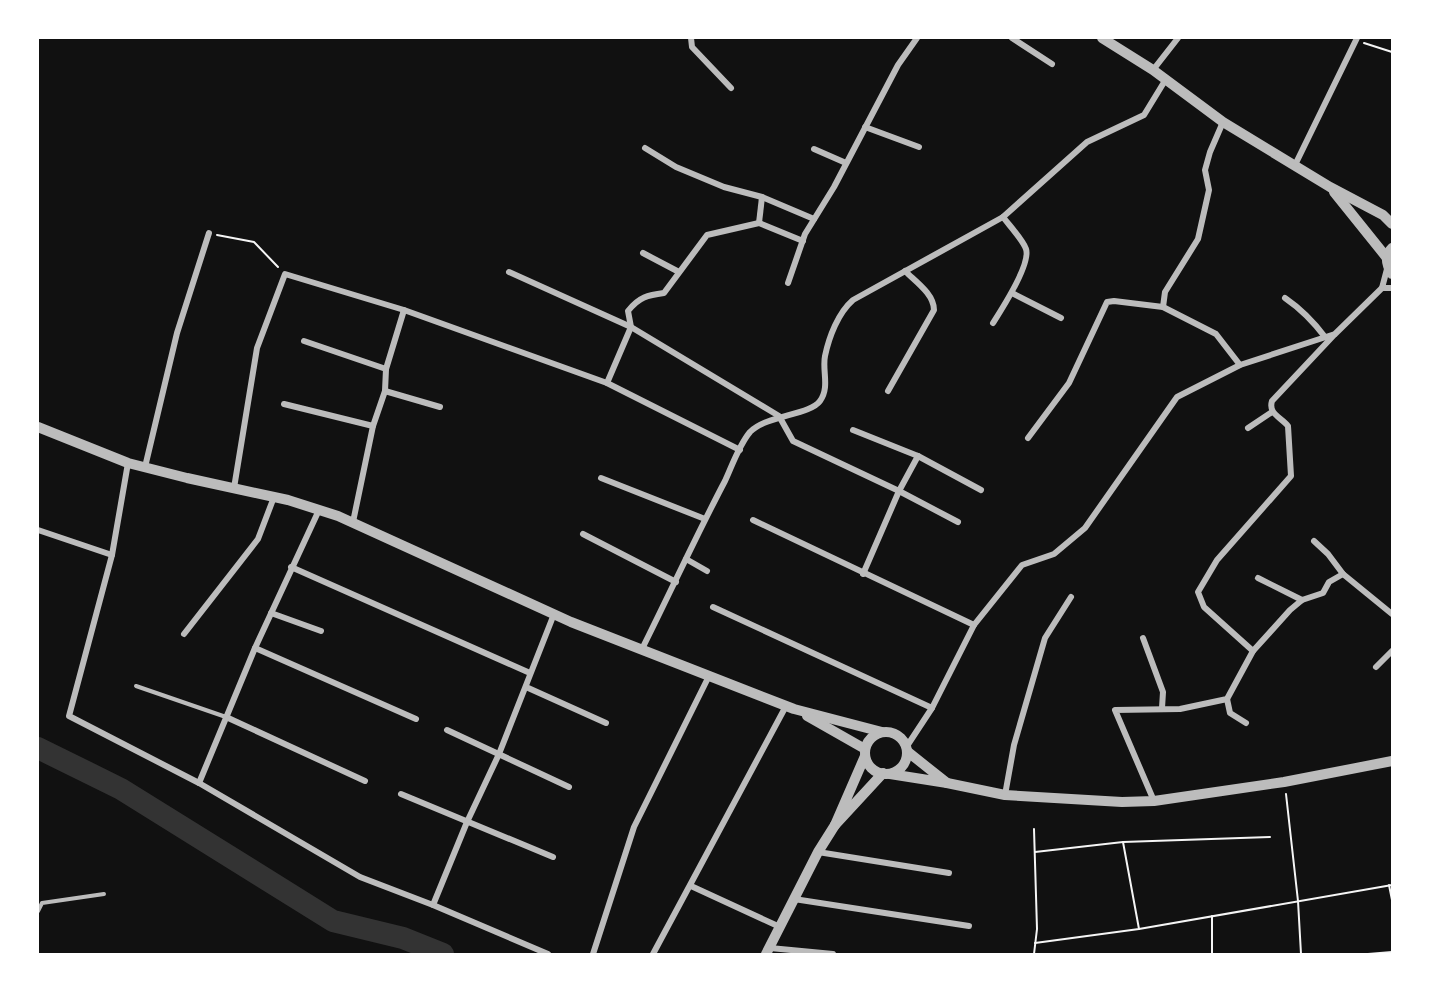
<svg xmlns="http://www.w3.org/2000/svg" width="1430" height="992" viewBox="0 0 1430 992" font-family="Karla,sans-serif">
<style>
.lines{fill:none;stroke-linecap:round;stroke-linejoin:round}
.river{stroke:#333;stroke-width:22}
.path{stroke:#f5f5f5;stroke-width:2}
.service{stroke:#bcbcbc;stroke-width:4}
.minor{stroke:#bcbcbc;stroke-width:6}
.tertiary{stroke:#bcbcbc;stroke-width:10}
</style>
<rect width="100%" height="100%" fill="#111"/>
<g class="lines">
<path class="river" d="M38 748 121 789 333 921 403 938 443 954"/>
<g class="path">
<path d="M1364 43 1392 52"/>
<path d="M217 235 254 242 278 267"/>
<path d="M1286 794 1298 901 1301 954"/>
<path d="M1123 842 1139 929"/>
<path d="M1035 852 1123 842 1270 837"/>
<path d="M1389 885 1392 900"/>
<path d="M1212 916V954"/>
<path d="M1035 943 1139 929 1392 885"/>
<path d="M1034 954 1037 929 1034 829"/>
<path d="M1368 954 1392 952"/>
</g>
<g class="service">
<path d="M136 686 226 717"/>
<path d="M38 911 42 903 104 894"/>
</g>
<g class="minor">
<path d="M691 38 692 47 731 88"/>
<path d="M1012 38 1052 64"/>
<path d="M1153 70 1178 38"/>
<path d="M865 127 919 147"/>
<path d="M645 148 676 167 724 187 762 197 814 219"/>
<path d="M814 149 846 163"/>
<path d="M1295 165 1357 38"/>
<path d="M759 223 762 197"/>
<path d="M643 253 679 272"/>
<path d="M509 272 631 327 779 416 793 441 899 491 958 522"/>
<path d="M788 283 805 234 834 187 898 65 917 38"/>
<path d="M1382 288H1392"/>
<path d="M1012 293 1061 318"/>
<path d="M1285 298C1301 309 1313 321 1325 337"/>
<path d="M1163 307 1165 292 1198 239 1209 190 1205 170 1210 152 1223 122"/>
<path d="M993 323C1002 309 1031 264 1026 249 1023 240 1009 225 1003 217"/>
<path d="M304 341 386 369"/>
<path d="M607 383 631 327 628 311C639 297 648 295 664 293L707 235 759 223 803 241"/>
<path d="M385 391 440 407"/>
<path d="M888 391 934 310C934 294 916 282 905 271"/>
<path d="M284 404 373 426"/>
<path d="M1248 428 1272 412"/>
<path d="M853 430 918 456 981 490"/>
<path d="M1028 438 1069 383 1107 302 1114 301 1163 307 1216 334 1240 365"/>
<path d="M128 463 112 555 69 716 199 783 360 877 433 905 548 954"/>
<path d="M145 467 177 333 209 233"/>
<path d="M601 478 705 519"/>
<path d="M234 488 257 348 285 274 404 310 607 383 740 450"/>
<path d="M753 520 974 625"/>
<path d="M353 522 373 426 385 391 386 369 404 310"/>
<path d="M38 530 112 555"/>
<path d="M583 534 676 582"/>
<path d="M1314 541 1328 554 1343 574"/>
<path d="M686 559 707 571"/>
<path d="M291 567 530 673"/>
<path d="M863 574 899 491 918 456"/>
<path d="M1258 578 1302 600"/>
<path d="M713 607 932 708"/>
<path d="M271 613 321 631"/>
<path d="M184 634 258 539 274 497"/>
<path d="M1143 638 1163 692 1162 708"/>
<path d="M255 648 416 719"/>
<path d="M642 649C670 593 696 536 725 481 732 466 739 445 750 432 767 415 810 415 820 401 830 387 822 371 825 356 829 337 838 313 853 300L1003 217 1087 142 1144 115 1166 79"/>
<path d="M1253 651 1204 607 1198 592 1217 560 1291 476 1288 426C1281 417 1268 414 1272 401L1334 335"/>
<path d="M1376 667 1392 651"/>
<path d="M526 687 606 723"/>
<path d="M1227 699 1230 713 1246 723"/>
<path d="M226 717 365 781"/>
<path d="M447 730 569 787"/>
<path d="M907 746 932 708 974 625 1022 565 1054 554 1085 528 1177 397 1240 365 1335 334 1382 288 1387 269"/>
<path d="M199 783 255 648 319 510"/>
<path d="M401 794 553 857"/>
<path d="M1005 795 1014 745 1045 638 1071 597"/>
<path d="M1154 801 1115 710 1180 709 1227 699 1253 651 1290 610 1302 600 1323 593 1329 582 1343 574 1392 614"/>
<path d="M818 852 949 873"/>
<path d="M691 886 780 927"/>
<path d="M794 899 969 926"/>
<path d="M433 905 467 822 499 754 554 614"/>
<path d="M770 948 833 954"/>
<path d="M593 954 634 827 709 676"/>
<path d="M653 954 786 706"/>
</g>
<g class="tertiary">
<path d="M1102 38 1153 70 1223 122 1330 187 1383 215 1392 224"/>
<path d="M1334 192 1387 258"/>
<path d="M1392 248C1384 256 1387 266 1392 274"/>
<path d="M38 427 128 463 187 478 288 500 338 516 571 622 794 709 882 732"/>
<path d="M807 716 865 749"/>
<circle cx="886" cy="753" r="21"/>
<path d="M865 756 835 825 883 773"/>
<path d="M890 774 947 783 908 752"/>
<path d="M947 783 1005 795 1122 802 1154 801 1284 782 1392 761"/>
<path d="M766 954 818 852 835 825"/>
</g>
</g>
<rect width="1430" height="992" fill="none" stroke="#ffffff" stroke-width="78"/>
</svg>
